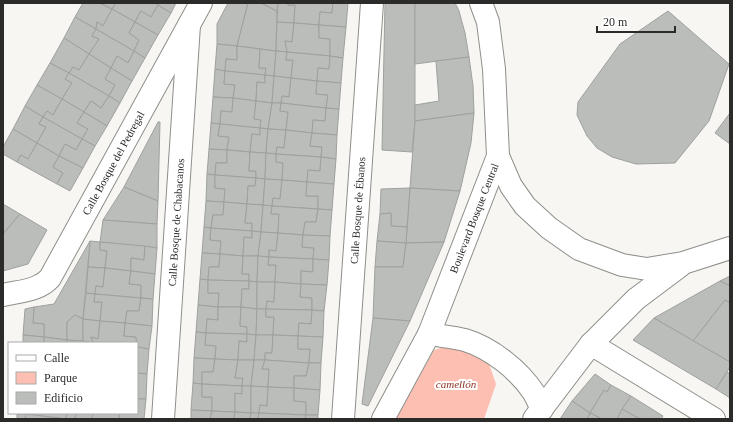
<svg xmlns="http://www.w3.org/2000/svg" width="733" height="422" viewBox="0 0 733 422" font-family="Georgia,serif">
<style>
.green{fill:#fdbfb2}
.building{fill:#bbbdba;stroke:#9fa19e}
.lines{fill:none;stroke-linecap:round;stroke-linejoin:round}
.minor-casing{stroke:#8e8e8a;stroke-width:24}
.tertiary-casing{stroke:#8e8e8a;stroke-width:24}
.minor{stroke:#fff;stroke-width:22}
.tertiary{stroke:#fff;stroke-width:22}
.labels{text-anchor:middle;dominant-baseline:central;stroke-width:4;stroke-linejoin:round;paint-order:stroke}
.street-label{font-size:11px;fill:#2b2b2a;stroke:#fff}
.park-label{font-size:11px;font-style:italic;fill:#8b3020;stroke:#fff}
</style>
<rect width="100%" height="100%" fill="#f7f6f2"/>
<path class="green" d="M448 346 467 349 488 361 496 384 484 419H396L434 350Z"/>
<g class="building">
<path d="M83 3H100L112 9 103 26 97 22 96 29 75 17Z"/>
<path d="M100 3H116L112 9Z"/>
<path d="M116 3H154L158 5 151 17 141 11 135 22 112 9Z"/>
<path d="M159 3H176L171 13 158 5Z"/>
<path d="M228 3H248L237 46 217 44V24Z"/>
<path d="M248 3H261L277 11 276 51 237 46Z"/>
<path d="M261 3H278L277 11Z"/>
<path d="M278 3H288V5H295L294 23 277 22Z"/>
<path d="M288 3H333L332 13 320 12 319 25 294 23 295 5H288Z"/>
<path d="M333 3H348L346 27 319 25 320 12 332 13Z"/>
<path d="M385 3H415V121L412 152 382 150Z"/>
<path d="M415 3H455L459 11 465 33 469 57 415 64Z"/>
<path d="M158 5 171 13 158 35 135 22 141 11 151 17Z"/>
<path d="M112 9 135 22 129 33 139 40 134 51 96 29 97 22 103 26Z"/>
<path d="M668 11 729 64 709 121 675 163 636 164 612 157 597 148 587 136 577 115 578 102 620 44Z"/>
<path d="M75 17 96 29 92 36 99 39 89 54 64 38Z"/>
<path d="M135 22 158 35 145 58 134 51 139 40 129 33Z"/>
<path d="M277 22 294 23 292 42 285 41 287 52 276 51Z"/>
<path d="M294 23 319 25V38L330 39V56L287 52 285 41 292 42Z"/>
<path d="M319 25 346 27 343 58 330 56V39L319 38Z"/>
<path d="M96 29 134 51 128 63 117 56 111 68 89 54 99 39 92 36Z"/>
<path d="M64 38 89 54 79 70 73 67 69 73 50 63Z"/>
<path d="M217 44 237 46V60L226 59 225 71 215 69Z"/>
<path d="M237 46 260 49 259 68H266L265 75 225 71 226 59 237 60Z"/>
<path d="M260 49 276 51 274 76 265 75 266 68H259Z"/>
<path d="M134 51 145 58 132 81 111 68 117 56 128 63Z"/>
<path d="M276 51 287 52 286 60H293L291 78 274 76Z"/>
<path d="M287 52 330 56 329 69 318 68 317 81 291 78 293 60H286Z"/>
<path d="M89 54 111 68 105 79 115 85 109 96 69 73 73 67 79 70Z"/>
<path d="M330 56 343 58 341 83 317 81 318 68 329 69Z"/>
<path d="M469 57 473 86 474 113 415 121V105L439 101 436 61Z"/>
<path d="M50 63 69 73 65 79 72 83 62 99 37 85Z"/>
<path d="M111 68 132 81 120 103 109 96 115 85 105 79Z"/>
<path d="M215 69 225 71 224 84 235 85 233 98 213 97Z"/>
<path d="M225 71 265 75V83L257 82 256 101 233 98 235 85 224 84Z"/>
<path d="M69 73 109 96 101 108 91 101 84 112 62 99 72 83 65 79Z"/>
<path d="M265 75 274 76 272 103 256 101 257 82 265 83Z"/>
<path d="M274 76 291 78 289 97 282 96 281 103H272Z"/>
<path d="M291 78 317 81 316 94 328 95 326 108 281 103 282 96 289 97Z"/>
<path d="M317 81 341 83 339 109 326 108 328 95 316 94Z"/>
<path d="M37 85 62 99 53 115 47 111 43 117 25 106Z"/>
<path d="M109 96 120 103 107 126 84 112 91 101 101 108Z"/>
<path d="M213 97 233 98 232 112 221 111 220 124 211 123Z"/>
<path d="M233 98 256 101 254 119 261 120 260 128 220 124 221 111 232 112Z"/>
<path d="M62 99 84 112 77 123 88 129 82 139 43 117 47 111 53 115Z"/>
<path d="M256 101 272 103 268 129 260 128 261 120 254 119Z"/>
<path d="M272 103H281L280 111 288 112 286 130 268 129Z"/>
<path d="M281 103 326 108 325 121 313 120 312 133 286 130 288 112 280 111Z"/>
<path d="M25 106 43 117 39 124 46 127 37 143 13 129Z"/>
<path d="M326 108 339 109 337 135 312 133 313 120 325 121Z"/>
<path d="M84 112 107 126 95 146 82 139 88 129 77 123Z"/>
<path d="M474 113 471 143 460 191 410 188 415 121Z"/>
<path d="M730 113V144L715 133Z"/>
<path d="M43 117 82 139 76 150 65 144 59 156 37 143 46 127 39 124Z"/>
<path d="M158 122H160L158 201 124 187Z"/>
<path d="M211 123 220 124 218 136 229 137 227 150 209 149Z"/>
<path d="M220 124 260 128V135L252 134 250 152 227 150 229 137 218 136Z"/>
<path d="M260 128 268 129 266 153 250 152 252 134 260 135Z"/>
<path d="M13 129 37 143 28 159 21 155 17 162 3 154V147Z"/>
<path d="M268 129 286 130 284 148 277 147 276 154 266 153Z"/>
<path d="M286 130 312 133 310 146 322 147 321 157 276 154 277 147 284 148Z"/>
<path d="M312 133 337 135 336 159 321 157 322 147 310 146Z"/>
<path d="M82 139 95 146 83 168 59 156 65 144 76 150Z"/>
<path d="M37 143 59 156 53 167 63 173 57 184 17 162 21 155 28 159Z"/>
<path d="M209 149 227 150V163H216L215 175 207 174Z"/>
<path d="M227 150 250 152 249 171H256V178L215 175 216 163H227Z"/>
<path d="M250 152 266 153 265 179 256 178V171H249Z"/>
<path d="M266 153 276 154V162L283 163 282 180 265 179Z"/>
<path d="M276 154 321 157 320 171 308 170 307 182 282 180 283 163 276 162Z"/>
<path d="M59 156 83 168 70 191 57 184 63 173 53 167Z"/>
<path d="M321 157 336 159 334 184 307 182 308 170 320 171Z"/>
<path d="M207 174 215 175V188L225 189 224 202 206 201Z"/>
<path d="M215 175 256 178 255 186H248L247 204 224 202 225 189 215 188Z"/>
<path d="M256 178 265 179 263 205 247 204 248 186H255Z"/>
<path d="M265 179 282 180 280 199 273 198 272 206 263 205Z"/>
<path d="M282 180 307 182 306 196H318V209L272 206 273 198 280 199Z"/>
<path d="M307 182 334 184 332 210 318 209V196H306Z"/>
<path d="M124 187 158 201 157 224 103 220Z"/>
<path d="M410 188 460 191 444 242 406 243Z"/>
<path d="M410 188 407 227 391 226V213L380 214 381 189Z"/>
<path d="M206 201 224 202 223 215H213L211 228 204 227Z"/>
<path d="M224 202 247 204 245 223H252V231L211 228 213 215H223Z"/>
<path d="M3 204 20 214 3 234Z"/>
<path d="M247 204 263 205 261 232 252 231V223H245Z"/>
<path d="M263 205 272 206 271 214H279L278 233 261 232Z"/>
<path d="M272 206 318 209 316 222H305L303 235 278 233 279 214H271Z"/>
<path d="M318 209 332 210 330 236 303 235 305 222H316Z"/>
<path d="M391 213V226L407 227 406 243 377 241 380 214Z"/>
<path d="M20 214 47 230 28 264 3 271V234Z"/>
<path d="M103 220 157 224V248L100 242Z"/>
<path d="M204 227 211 228 210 240 221 241 220 254 202 253Z"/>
<path d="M211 228 252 231V238L244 237 243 256 220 254 221 241 210 240Z"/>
<path d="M252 231 261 232 258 256H243L244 237 252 238Z"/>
<path d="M261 232 278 233 276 251 269 250V257L258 256Z"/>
<path d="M278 233 303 235 302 247 314 248 313 259 269 257V250L276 251Z"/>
<path d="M303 235 330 236 329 260 313 259 314 248 302 247Z"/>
<path d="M90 241 100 242V250L107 251 105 268 88 267Z"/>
<path d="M90 241 83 319 75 315 67 322V340L44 337V324L33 323 34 307 54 304Z"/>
<path d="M377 241 406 243 403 267H375Z"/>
<path d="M100 242 145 246 144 260 131 258V271L105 268 107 251 100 250Z"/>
<path d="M444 242 410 321 373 318 375 267H403L406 243Z"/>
<path d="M145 246 157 248 155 274 131 271V258L144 260Z"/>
<path d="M202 253 220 254 219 267H209L208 280 200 279Z"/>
<path d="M220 254 243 256 242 274H249V281L208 280 209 267H219Z"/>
<path d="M243 256H258L257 282 249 281V274H242Z"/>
<path d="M258 256 269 257 268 265H276L275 282H257Z"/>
<path d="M269 257 313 259V272L301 271V284L275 282 276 265H268Z"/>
<path d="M313 259 329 260 327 285 301 284V271L313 272Z"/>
<path d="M88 267 105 268 103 287 96 286 95 294 86 293Z"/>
<path d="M105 268 131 271 129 284 141 285V298L95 294 96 286 103 287Z"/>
<path d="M131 271 155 274 153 299 141 298V285L129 284Z"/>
<path d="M730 276V286L720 281Z"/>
<path d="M200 279 208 280V293H219L218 307 198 305Z"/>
<path d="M208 280 249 281V289H242L241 307H218L219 293H208Z"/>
<path d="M249 281 257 282V309L241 307 242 289H249Z"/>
<path d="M720 281 730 286V303L725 300 693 341 654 318Z"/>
<path d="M257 282H275L274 302 267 301 266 309H257Z"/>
<path d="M275 282 301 284 300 297 312 298V310L266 309 267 301 274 302Z"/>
<path d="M301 284 327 285 324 311 312 310V298L300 297Z"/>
<path d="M86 293 95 294 94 302H102L100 321 83 319Z"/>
<path d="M95 294 141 298 139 311H127L125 323 100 321 102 302H94Z"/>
<path d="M141 298 153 299 152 326 125 323 127 311H139Z"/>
<path d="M725 300 730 303V362L693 341Z"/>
<path d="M198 305 218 307V320L207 319 206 333 196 332Z"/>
<path d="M34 307 33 323 44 324V337L23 335 25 309Z"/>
<path d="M218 307H241L240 326 247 327V334L206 333 207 319 218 320Z"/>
<path d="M241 307 257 309 256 335 247 334V327L240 326Z"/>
<path d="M257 309H266V317H274L273 335H256Z"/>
<path d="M266 309 312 310 311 324 299 323 298 336 273 335 274 317H266Z"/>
<path d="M312 310 324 311 323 337 298 336 299 323 311 324Z"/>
<path d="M75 315 83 319V341L67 340V322Z"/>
<path d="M373 318 410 321 368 406 362 404Z"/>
<path d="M654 318 730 362V367L716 389 633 340Z"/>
<path d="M83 319 100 321 98 339 91 337 93 343 83 341Z"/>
<path d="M100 321 125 323 124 336 136 337 137 343H93L91 337 98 339Z"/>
<path d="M125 323 152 326 149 349 137 347 136 337 124 336Z"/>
<path d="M196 332 206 333 205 345 216 346 215 359 194 358Z"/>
<path d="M206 333 247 334V342L239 341 238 360 215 359 216 346 205 345Z"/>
<path d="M247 334 256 335 254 360H238L239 341 247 342Z"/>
<path d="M23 335 44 337V343H23Z"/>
<path d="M256 335H273L272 353H265V360H254Z"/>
<path d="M273 335 298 336V349H310L309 363 265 360V353H272Z"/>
<path d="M298 336 323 337 321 363H309L310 349H298Z"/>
<path d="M44 337 67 340V343H44Z"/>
<path d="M67 340 83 341 82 343H67Z"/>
<path d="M137 347 149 349 147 374 137 373Z"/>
<path d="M194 358 215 359 213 372H202V384L193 383Z"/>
<path d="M215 359 238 360 235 378H243L242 386 202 384V372H213Z"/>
<path d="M238 360H254L251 386H242L243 378H235Z"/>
<path d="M254 360H265L262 369H269L268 387 251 386Z"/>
<path d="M265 360 309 363 306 376H294V388L268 387 269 369H262Z"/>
<path d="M309 363H321L320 390 294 388V376H306Z"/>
<path d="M727 372 730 374V398L716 389Z"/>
<path d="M137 373 147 374 146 399H137Z"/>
<path d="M595 374 611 385 607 392 604 390 590 413 572 401Z"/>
<path d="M193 383 202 384V397H212V411L191 410Z"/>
<path d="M202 384 242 386V394L235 393V412L212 411V397H202Z"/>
<path d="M611 385 631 396 617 419H602L590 413 604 390 607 392Z"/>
<path d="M242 386H251V413L235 412V393L242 394Z"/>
<path d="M251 386 268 387 267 406 260 405 259 413H251Z"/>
<path d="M268 387 294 388V401L306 402V415L259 413 260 405 267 406Z"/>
<path d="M294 388 320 390 318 415H306V402L294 401Z"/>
<path d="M631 396 663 416 661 419H640L622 409Z"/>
<path d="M137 399H146L144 419H119V413H137Z"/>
<path d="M572 401 590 413 587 419H560Z"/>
<path d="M622 409 640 419H617Z"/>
<path d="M191 410 212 411 210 419H191Z"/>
<path d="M212 411 235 412 234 419H210Z"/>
<path d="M235 412 251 413 250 419H234Z"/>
<path d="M26 413H67L66 419 26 414Z"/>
<path d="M67 413H76L75 419H66Z"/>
<path d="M76 413H93L92 419H75Z"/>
<path d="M93 413H119V419H92Z"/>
<path d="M251 413H259L258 419H250Z"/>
<path d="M259 413 306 415 305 419H258Z"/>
<path d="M590 413 602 419H587Z"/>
<path d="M17 414H26L25 419H17Z"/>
<path d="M26 414 66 419H25Z"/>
<path d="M306 415H318V419H305Z"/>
</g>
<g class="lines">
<g class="minor-casing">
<g id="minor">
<path id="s1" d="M3 295C20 291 38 291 50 278L201 3"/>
<path d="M591 344 714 419"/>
<path id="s2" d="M163 419 189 25"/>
<path id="s3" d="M343 419 372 3"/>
</g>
</g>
<g class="tertiary-casing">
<g id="tertiary">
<path d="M498 156 511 186 525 206 549 228 579 249 622 265 647 269 683 263 730 248"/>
<path d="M429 334C441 336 454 337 465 340 491 348 519 370 534 393 537 398 539 404 542 409"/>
<path id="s4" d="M383 419 429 334 498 156 494 69 488 22 481 3"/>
<path d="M534 419 591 344 636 299 680 266"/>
</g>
</g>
<use href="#minor" class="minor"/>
<use href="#tertiary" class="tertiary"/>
</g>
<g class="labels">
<g class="street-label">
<text stroke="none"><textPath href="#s1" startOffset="182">Calle Bosque del Pedregal</textPath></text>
<text stroke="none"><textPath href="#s3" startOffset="209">Calle Bosque de Ébanos</textPath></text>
<text stroke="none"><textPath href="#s4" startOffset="221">Boulevard Bosque Central</textPath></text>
<text stroke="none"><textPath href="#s2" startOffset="197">Calle Bosque de Chabacanos</textPath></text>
</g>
<g class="park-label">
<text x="456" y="384">camellón</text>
</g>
</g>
<rect width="733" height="422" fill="none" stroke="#2b2b2a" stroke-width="8"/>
<rect x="8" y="342" width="130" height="72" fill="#ffffff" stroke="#aaaaaa"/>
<rect x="16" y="355" width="20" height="6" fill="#ffffff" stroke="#aaaaaa"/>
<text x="44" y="362" font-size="12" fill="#2b2b2a">Calle</text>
<rect x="16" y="372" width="20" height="12" fill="#fdbfb2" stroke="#aaaaaa"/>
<text x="44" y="382" font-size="12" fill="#2b2b2a">Parque</text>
<rect x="16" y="392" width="20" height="12" fill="#bbbdba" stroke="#aaaaaa"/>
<text x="44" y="402" font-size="12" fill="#2b2b2a">Edificio</text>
<path d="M597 26v6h78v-6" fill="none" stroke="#2b2b2a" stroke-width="2"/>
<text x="603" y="26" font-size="12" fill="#2b2b2a" stroke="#ffffff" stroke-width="3" paint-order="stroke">20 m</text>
</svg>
